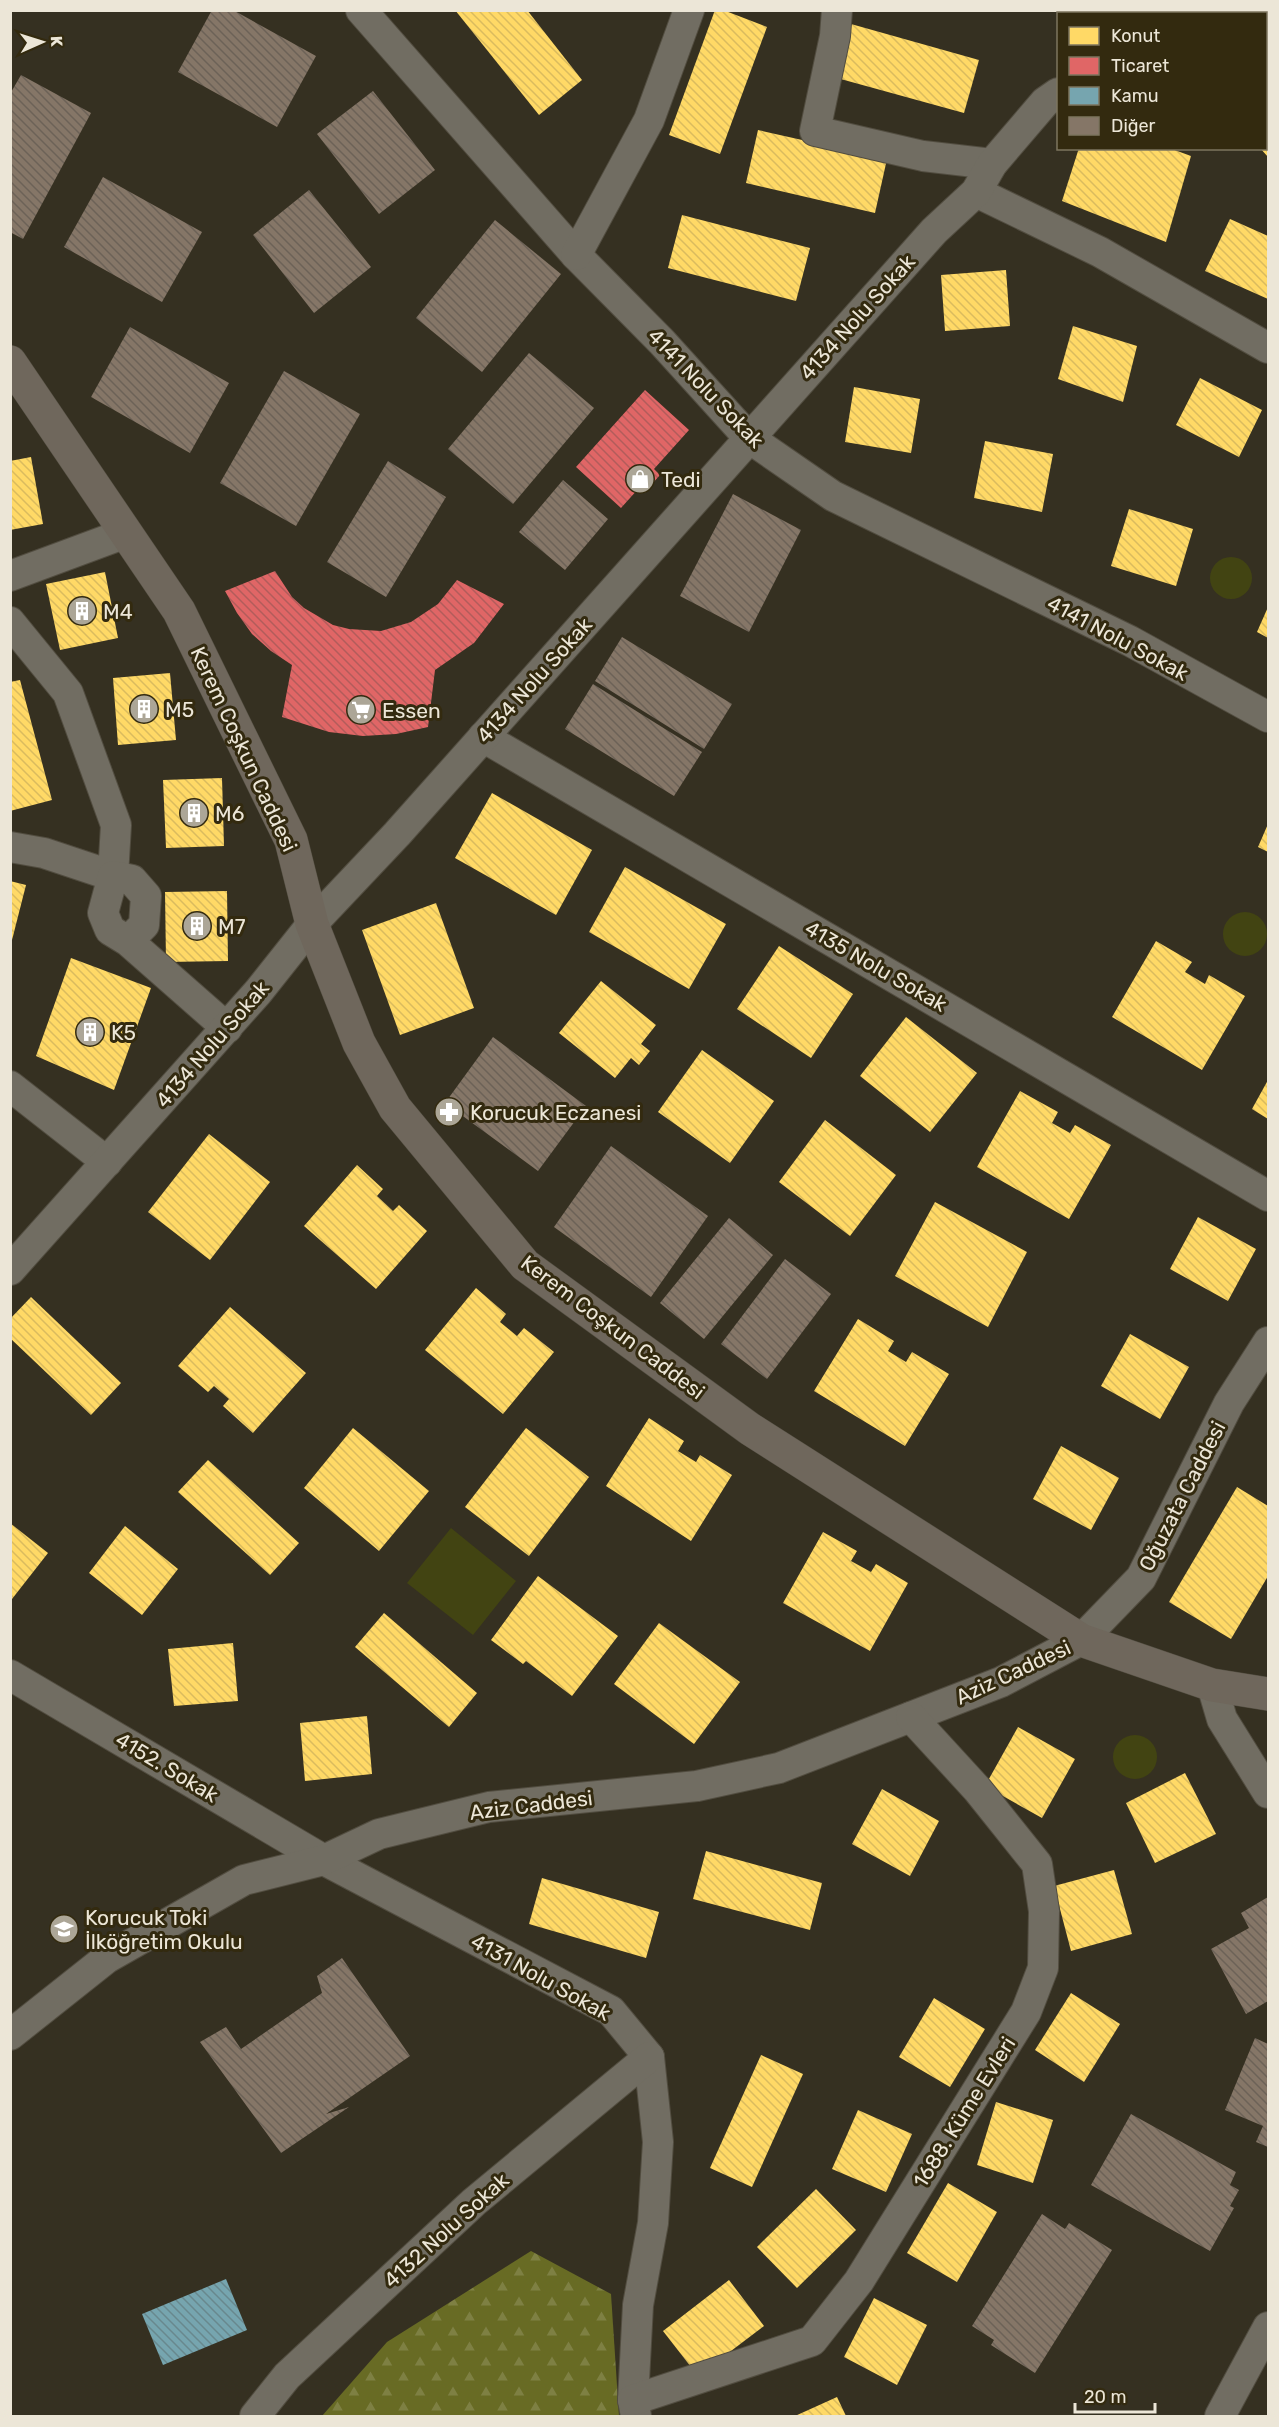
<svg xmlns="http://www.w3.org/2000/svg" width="1279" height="2427" viewBox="0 0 1279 2427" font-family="Rubik,sans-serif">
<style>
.green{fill:#424412}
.forest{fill:url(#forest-firs)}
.homes{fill:url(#homes-back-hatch)}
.shops{fill:url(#shops-back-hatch)}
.public{fill:url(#public-back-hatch)}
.building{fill:url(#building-back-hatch)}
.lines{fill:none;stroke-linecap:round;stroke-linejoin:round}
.street-casing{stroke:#524d40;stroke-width:32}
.secondary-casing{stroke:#524d40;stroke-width:34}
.street{stroke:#716d62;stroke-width:30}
.secondary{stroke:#6f675c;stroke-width:33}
.labels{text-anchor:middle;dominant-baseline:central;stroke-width:6;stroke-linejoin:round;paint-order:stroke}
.street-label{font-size:21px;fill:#ece6d7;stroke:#332a0f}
.poi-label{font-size:21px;fill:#ece6d7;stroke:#332a0f;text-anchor:start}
</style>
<defs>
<pattern id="forest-firs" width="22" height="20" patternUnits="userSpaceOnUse" patternTransform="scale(1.5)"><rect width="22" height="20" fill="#686b24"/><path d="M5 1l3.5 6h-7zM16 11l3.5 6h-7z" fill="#7e8043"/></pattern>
<pattern id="homes-back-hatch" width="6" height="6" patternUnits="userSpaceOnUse" patternTransform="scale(1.5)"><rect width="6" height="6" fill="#ffd966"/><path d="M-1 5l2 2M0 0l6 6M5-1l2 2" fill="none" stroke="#dabb5e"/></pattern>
<pattern id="shops-back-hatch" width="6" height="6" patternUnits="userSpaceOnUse" patternTransform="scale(1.5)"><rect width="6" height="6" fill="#e06666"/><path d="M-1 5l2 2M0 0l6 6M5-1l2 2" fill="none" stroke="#b25c5b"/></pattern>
<pattern id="public-back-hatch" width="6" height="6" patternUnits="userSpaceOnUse" patternTransform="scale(1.5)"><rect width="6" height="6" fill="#76a5af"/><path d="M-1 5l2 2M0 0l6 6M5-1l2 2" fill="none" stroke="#68888e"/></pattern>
<pattern id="building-back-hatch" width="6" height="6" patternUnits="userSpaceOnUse" patternTransform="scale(1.5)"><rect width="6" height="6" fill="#857667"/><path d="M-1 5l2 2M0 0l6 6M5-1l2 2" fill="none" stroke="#6c6257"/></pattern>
</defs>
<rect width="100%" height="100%" fill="#353021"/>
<g class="green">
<circle cx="1231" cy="578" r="21"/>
<circle cx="1245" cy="934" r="22"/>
<path d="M451 1528 516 1581 473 1635 407 1583Z"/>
<circle cx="1135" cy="1757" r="22"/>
</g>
<path class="forest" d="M531 2251 611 2294 619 2416H322L387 2342Z"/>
<g class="homes">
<path d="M455 10H527L582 80 539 115Z"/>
<path d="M715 10H723L767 27 720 154 669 135Z"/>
<path d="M851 24 979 60 964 113 837 78Z"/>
<path d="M1266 95 1268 98V157L1260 148H1266Z"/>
<path d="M758 130 887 159 875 213 746 183Z"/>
<path d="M1079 148H1169L1191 156 1166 242 1062 201Z"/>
<path d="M682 215 810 248 796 301 668 268Z"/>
<path d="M1230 219 1268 236V299L1205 271Z"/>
<path d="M1006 270 1010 326 945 331 941 275Z"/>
<path d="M1073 326 1137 346 1123 402 1058 379Z"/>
<path d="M1200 378 1262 410 1239 457 1176 425Z"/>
<path d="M854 387 920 399 911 453 845 442Z"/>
<path d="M985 441 1053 454 1042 512 974 498Z"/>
<path d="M31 457 43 524 10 530V461Z"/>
<path d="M1129 509 1193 529 1176 586 1111 566Z"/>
<path d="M105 572 118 638 60 650 46 584Z"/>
<path d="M1268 607V638L1257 632Z"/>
<path d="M170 673 176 740 118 745 113 678Z"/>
<path d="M20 680 52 800 10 811V682Z"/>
<path d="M222 778 224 846 166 848 163 780Z"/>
<path d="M492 793 592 850 556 915 455 858Z"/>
<path d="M1268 824V852L1258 847Z"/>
<path d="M625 867 726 924 689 989 589 932Z"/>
<path d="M10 881 26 885 11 944H10Z"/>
<path d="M227 891 228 961 166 962 165 892Z"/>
<path d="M436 903 474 1008 400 1035 362 930Z"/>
<path d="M1156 941 1192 962 1185 972 1205 984 1209 975 1245 996 1202 1070 1112 1017Z"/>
<path d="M779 946 853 994 811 1058 737 1009Z"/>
<path d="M71 958 151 988 114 1090 36 1056Z"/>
<path d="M601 981 656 1025 641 1044 650 1051 639 1065 631 1058 615 1078 559 1033Z"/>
<path d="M906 1017 977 1073 930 1132 860 1076Z"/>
<path d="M702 1050 774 1101 730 1163 658 1112Z"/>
<path d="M1268 1080V1119L1252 1109Z"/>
<path d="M1020 1091 1058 1112 1052 1123 1070 1133 1075 1125 1111 1145 1069 1219 977 1167Z"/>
<path d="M825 1120 896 1175 850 1236 779 1182Z"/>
<path d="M209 1134 270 1182 210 1260 148 1212Z"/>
<path d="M357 1165 383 1189 377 1196 393 1211 399 1205 427 1231 376 1289 304 1226Z"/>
<path d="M935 1202 1027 1252 988 1327 895 1276Z"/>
<path d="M1198 1217 1256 1249 1228 1301 1170 1269Z"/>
<path d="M476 1288 506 1314 500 1322 517 1336 524 1328 554 1352 503 1414 425 1350Z"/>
<path d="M31 1297 121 1383 91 1415 10 1338V1319Z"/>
<path d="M230 1307 306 1373 253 1433 223 1406 229 1399 214 1386 208 1392 178 1366Z"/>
<path d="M858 1319 894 1341 888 1351 906 1362 912 1352 949 1374 905 1446 814 1391Z"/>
<path d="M1130 1334 1189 1367 1160 1419 1101 1386Z"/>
<path d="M649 1418 684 1441 678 1451 696 1462 700 1455 732 1475 691 1541 606 1486Z"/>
<path d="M353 1428 429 1491 379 1551 304 1488Z"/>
<path d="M526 1428 589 1477 529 1556 465 1507Z"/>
<path d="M1061 1446 1119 1478 1091 1530 1033 1499Z"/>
<path d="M208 1460 299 1543 270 1575 178 1492Z"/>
<path d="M1237 1487 1268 1506V1576L1231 1639 1169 1602Z"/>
<path d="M10 1523 48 1553 12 1599 10 1598Z"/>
<path d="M125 1526 178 1569 142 1615 89 1573Z"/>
<path d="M823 1532 857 1551 851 1561 871 1572 876 1564 908 1583 870 1651 783 1603Z"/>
<path d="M538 1576 618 1636 572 1696 526 1661 523 1664 491 1640Z"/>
<path d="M384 1613 477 1693 449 1727 355 1647Z"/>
<path d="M659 1623 740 1682 694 1744 614 1684Z"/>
<path d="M233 1643 238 1701 174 1706 168 1649Z"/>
<path d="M367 1716 372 1774 305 1781 300 1723Z"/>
<path d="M1018 1727 1075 1759 1042 1818 985 1786Z"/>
<path d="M1185 1773 1216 1834 1155 1863 1126 1803Z"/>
<path d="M882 1789 939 1821 910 1876 852 1844Z"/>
<path d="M706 1851 822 1883 810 1930 693 1899Z"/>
<path d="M1114 1870 1132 1934 1071 1951 1054 1886Z"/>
<path d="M542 1878 659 1912 646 1958 529 1924Z"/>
<path d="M1071 1993 1120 2024 1084 2082 1035 2050Z"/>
<path d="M934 1998 985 2029 950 2087 899 2057Z"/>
<path d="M761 2055 803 2074 752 2187 710 2168Z"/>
<path d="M996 2102 1053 2120 1033 2183 977 2165Z"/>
<path d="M858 2110 912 2134 886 2192 832 2169Z"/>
<path d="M948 2183 997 2212 957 2282 907 2253Z"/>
<path d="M816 2189 856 2230 797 2288 757 2247Z"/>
<path d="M729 2280 764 2326 698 2376 663 2331Z"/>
<path d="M874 2298 927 2325 897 2385 844 2357Z"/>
<path d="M837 2397 846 2416H795Z"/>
</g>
<g class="shops">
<path d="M645 390 689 430 654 469 660 475 644 493 639 488 621 508 576 467Z"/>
<path d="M275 571 292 597 304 608 333 625 349 629 381 631 411 622 438 604 457 580 504 604 474 643 435 670 428 727 396 734 363 736 329 732 282 717 292 665 271 651 252 634 237 613 225 591Z"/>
</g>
<path class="public" d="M226 2279 247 2330 163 2365 142 2314Z"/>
<g class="building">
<path d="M212 10H233L316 56 277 127 178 72Z"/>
<path d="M21 75 91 113 23 239 10 232V94Z"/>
<path d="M373 91 435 170 379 214 317 134Z"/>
<path d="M103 177 202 232 162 302 64 247Z"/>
<path d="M309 190 371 267 314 313 253 235Z"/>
<path d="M495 220 561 274 482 372 416 318Z"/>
<path d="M130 327 229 383 190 453 91 397Z"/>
<path d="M529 353 594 408 513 504 448 449Z"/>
<path d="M284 371 360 414 296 526 220 483Z"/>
<path d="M388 461 446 497 386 597 327 562Z"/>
<path d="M563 480 608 519 565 570 519 532Z"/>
<path d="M733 494 801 530 749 632 680 596Z"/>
<path d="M622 637 732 704 704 749 595 681Z"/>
<path d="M593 684 702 752 674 796 565 729Z"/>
<path d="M493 1037 586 1106 538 1171 445 1103Z"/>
<path d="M611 1146 708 1216 651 1297 554 1227Z"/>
<path d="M729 1218 773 1255 704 1339 660 1303Z"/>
<path d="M785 1259 831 1294 767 1379 721 1344Z"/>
<path d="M1268 1897V2001L1246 2014 1211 1949 1249 1928 1241 1913Z"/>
<path d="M342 1958 410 2056 326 2114 349 2107 281 2153 200 2042 226 2027 241 2049 322 1993 317 1976Z"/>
<path d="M1255 2038 1268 2044V2147L1256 2142 1263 2126 1225 2110Z"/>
<path d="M1131 2114 1236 2172 1230 2185 1239 2190 1230 2206 1234 2208 1210 2251 1091 2185Z"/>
<path d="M1042 2214 1065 2229 1069 2223 1112 2250 1035 2373 991 2345 994 2340 972 2326Z"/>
</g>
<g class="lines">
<g class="street-casing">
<g id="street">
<path d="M361 10 576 255 662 342 749 438 833 496 1130 641 1268 717"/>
<path d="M837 10 835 36 815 131 923 156 992 164"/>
<path d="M1171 10 1173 14"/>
<path d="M1200 14 1222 10"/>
<path d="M976 192 1100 252 1268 348"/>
<path d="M576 255 649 120 689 10"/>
<path d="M10 576 126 533"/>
<path d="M10 622 68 693 116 825 113 876 44 853 10 847"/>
<path d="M483 737 1268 1196"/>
<path d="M128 941 144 925 146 896 132 880 113 876 103 913 110 930 128 941 227 1028"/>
<path d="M10 1086 107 1162"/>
<path d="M10 1270 258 992 312 924 397 834 934 231 976 192 992 164 1045 102 1058 93"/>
<path d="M10 1675 324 1860 611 2011 649 2057 658 2142 653 2223 638 2305 633 2400 636 2416"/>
<path d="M1212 1685 1222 1719 1268 1793"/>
<path d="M10 2035 107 1958 244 1880 324 1860 379 1834 489 1807 697 1786 779 1768 1001 1682 1081 1640 1141 1578 1229 1403 1268 1342"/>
<path d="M633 2400 812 2341 859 2281 1026 2012 1043 1968 1044 1911 1037 1864 977 1789 911 1717"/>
<path d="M255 2416 287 2376 474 2202 649 2057"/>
<path d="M1220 2416 1268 2327"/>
</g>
</g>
<g class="secondary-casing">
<path id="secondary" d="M10 362 179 611 291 840 312 924 359 1043 395 1108 525 1265 750 1429 1081 1640 1212 1685 1268 1694"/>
</g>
<use href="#street" class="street"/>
<use href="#secondary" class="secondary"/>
</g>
<defs>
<g id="shop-disc" transform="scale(1.5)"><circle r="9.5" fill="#aca697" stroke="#332a0f"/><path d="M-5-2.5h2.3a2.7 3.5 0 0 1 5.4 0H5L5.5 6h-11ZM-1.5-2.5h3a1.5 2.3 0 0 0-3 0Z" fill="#fff"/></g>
<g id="building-disc" transform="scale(1.5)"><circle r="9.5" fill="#aca697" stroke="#332a0f"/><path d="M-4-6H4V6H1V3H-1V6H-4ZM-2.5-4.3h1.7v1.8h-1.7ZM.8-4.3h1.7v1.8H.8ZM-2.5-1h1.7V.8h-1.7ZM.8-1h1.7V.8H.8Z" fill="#fff"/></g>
<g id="supermarket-disc" transform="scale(1.5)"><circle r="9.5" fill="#aca697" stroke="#332a0f"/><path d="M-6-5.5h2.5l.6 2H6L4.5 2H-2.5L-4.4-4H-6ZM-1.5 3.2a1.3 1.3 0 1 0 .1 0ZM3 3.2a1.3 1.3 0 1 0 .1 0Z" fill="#fff"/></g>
<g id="pharmacy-disc" transform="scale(1.5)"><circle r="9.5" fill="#aca697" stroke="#332a0f"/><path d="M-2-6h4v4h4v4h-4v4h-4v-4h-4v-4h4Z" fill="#fff"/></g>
<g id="school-disc" transform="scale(1.5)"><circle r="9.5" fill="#aca697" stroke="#332a0f"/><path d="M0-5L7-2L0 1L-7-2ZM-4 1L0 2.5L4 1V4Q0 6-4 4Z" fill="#fff"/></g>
</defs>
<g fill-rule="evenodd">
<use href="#shop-disc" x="640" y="479"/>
<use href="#building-disc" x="82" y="611"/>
<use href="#building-disc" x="144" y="709"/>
<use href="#supermarket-disc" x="361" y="710"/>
<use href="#building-disc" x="194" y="813"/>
<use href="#building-disc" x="197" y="926"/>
<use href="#building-disc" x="90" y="1032"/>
<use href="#pharmacy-disc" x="449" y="1112"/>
<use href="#school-disc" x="64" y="1929"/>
</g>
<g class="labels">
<g class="street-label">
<text transform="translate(857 317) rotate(-48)">4134 Nolu Sokak</text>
<text transform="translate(706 388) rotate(46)">4141 Nolu Sokak</text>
<text transform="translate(1118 638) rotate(28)">4141 Nolu Sokak</text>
<text transform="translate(534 680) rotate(-48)">4134 Nolu Sokak</text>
<text transform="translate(244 749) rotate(65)">Kerem Coşkun Caddesi</text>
<text transform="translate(876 966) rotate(30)">4135 Nolu Sokak</text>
<text transform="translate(212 1044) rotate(-49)">4134 Nolu Sokak</text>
<text transform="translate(613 1327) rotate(37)">Kerem Coşkun Caddesi</text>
<text transform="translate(1182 1496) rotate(-63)">Oğuzata Caddesi</text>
<text transform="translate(1013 1672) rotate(-25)">Aziz Caddesi</text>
<text transform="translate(167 1767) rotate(31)">4152. Sokak</text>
<text transform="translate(531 1805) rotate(-7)">Aziz Caddesi</text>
<text transform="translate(541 1977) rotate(29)">4131 Nolu Sokak</text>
<text transform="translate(964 2112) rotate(-58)">1688. Küme Evleri</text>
<text transform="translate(446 2230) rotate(-42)">4132 Nolu Sokak</text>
</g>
<g class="poi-label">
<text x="661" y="479">Tedi</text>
<text x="103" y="611">M4</text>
<text x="165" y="709">M5</text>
<text x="382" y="710">Essen</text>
<text x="215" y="813">M6</text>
<text x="218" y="926">M7</text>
<text x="111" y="1032">K5</text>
<text x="470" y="1112">Korucuk Eczanesi</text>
<text x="85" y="1917">Korucuk Toki<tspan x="85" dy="24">İlköğretim Okulu</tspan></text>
</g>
</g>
<rect width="1279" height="2427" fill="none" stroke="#ece6d7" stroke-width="24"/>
<rect x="1057" y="12" width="210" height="138" fill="#332a0f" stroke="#7d755f" stroke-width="1.5"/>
<rect x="1069" y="27" width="30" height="18" fill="#ffd966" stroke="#7d755f" stroke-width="1.5"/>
<text x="1111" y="42" font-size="18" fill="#ece6d7">Konut</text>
<rect x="1069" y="57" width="30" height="18" fill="#e06666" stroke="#7d755f" stroke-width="1.5"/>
<text x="1111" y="72" font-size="18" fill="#ece6d7">Ticaret</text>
<rect x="1069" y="87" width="30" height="18" fill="#76a5af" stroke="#7d755f" stroke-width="1.5"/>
<text x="1111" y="102" font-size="18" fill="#ece6d7">Kamu</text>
<rect x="1069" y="117" width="30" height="18" fill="#857667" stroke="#7d755f" stroke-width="1.5"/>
<text x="1111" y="132" font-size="18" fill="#ece6d7">Diğer</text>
<g transform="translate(42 42) rotate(87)" stroke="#332a0f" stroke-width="4.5" paint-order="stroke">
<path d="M0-4.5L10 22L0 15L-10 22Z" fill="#ece6d7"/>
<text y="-9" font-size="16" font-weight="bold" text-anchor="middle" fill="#ece6d7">K</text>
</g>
<path d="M1075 2403v9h80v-9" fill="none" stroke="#ece6d7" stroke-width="3"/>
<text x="1084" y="2403" font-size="18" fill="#ece6d7" stroke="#332a0f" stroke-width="4.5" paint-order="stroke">20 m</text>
</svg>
